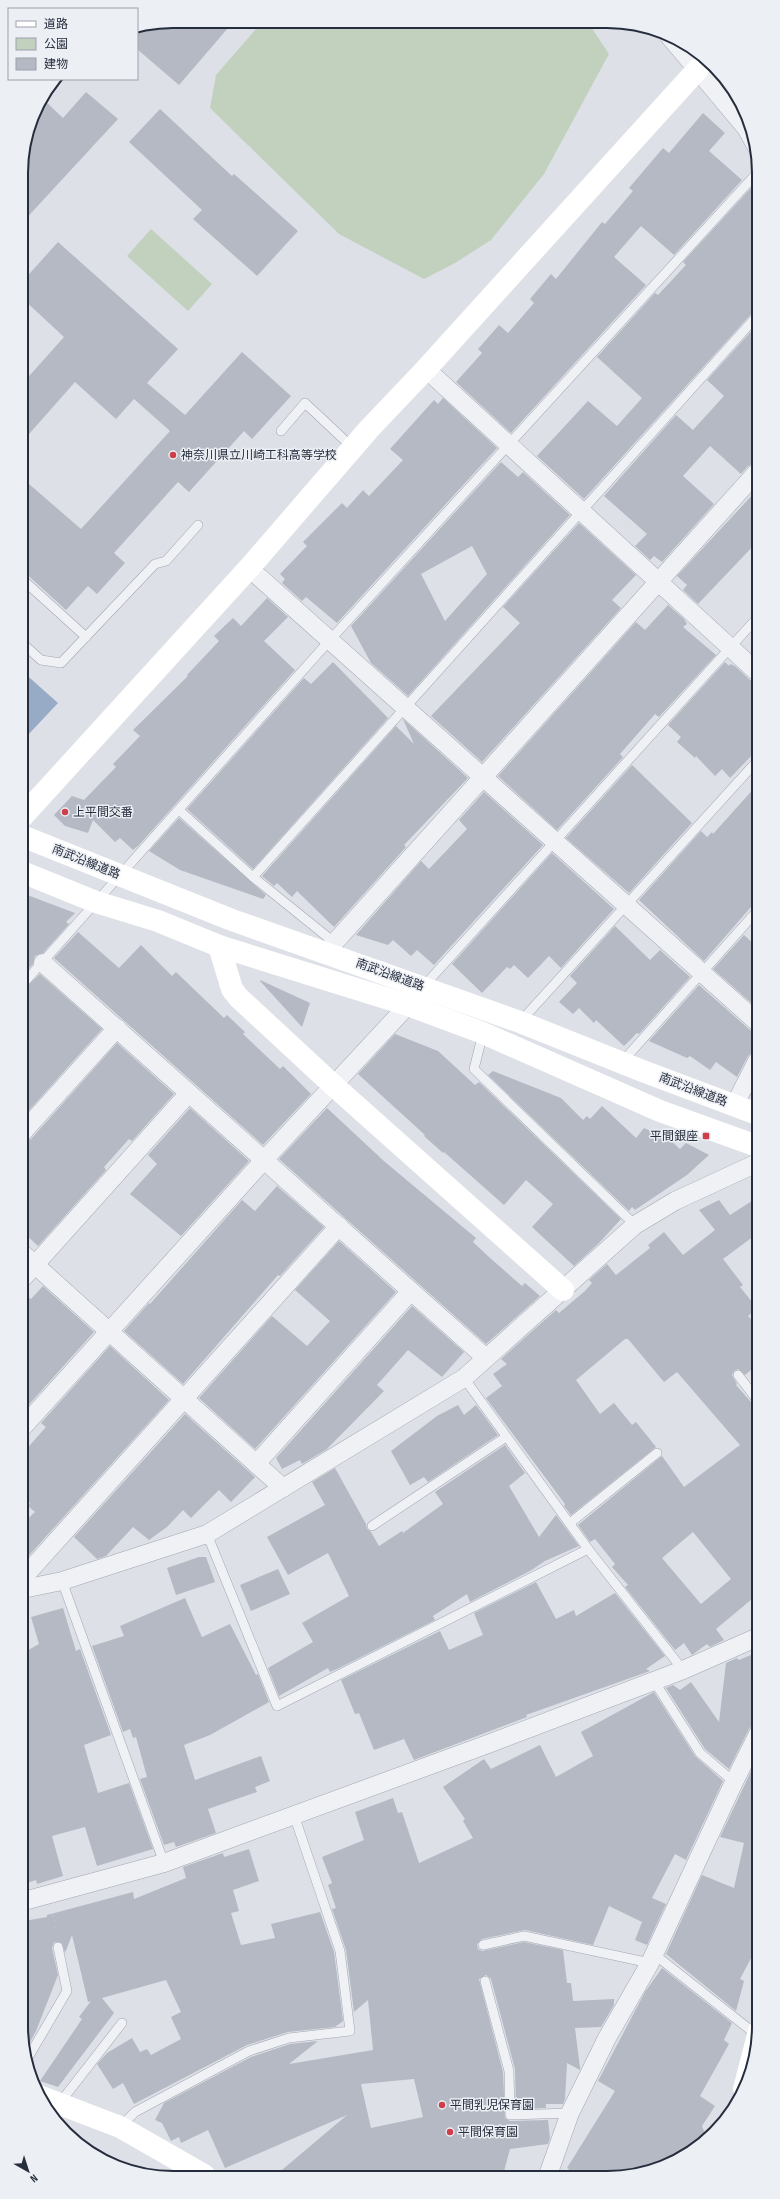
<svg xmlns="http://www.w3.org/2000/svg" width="780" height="2199" viewBox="0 0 780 2199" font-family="'Sofia Sans Condensed','Noto Sans JP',sans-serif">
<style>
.green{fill:#c1d1be}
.water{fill:#97abc7}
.building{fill:#b4b9c3;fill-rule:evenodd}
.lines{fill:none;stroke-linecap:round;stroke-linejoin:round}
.lane-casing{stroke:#a2a7b1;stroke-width:10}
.street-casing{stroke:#a2a7b1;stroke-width:19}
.path{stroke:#bbbec5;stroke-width:2.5;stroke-dasharray:3 3;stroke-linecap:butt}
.lane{stroke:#eff1f5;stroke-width:9}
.street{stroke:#eff1f5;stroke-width:18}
.secondary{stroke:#fff;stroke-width:22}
.poi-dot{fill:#ce3f4c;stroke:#eceff4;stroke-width:1.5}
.labels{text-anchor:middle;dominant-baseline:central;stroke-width:3;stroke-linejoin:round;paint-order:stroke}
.poi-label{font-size:12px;fill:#262d3d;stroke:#eceff4;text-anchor:start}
.street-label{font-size:12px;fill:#262d3d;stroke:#eceff4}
.rim{fill:none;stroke:#262d3d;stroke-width:2}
</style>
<rect width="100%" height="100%" fill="#dde0e7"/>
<g class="green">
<path d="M262 22 589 24 609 54 544 174 491 240 455 263 424 279 339 234 210 108 216 75Z"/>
<path d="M151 229 212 284 188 311 127 256Z"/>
</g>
<path class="water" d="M22 671 58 703 26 737 22 733Z"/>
<g class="building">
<path d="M173 21H234L179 85 137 49V28Z"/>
<path d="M86 92 118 119 21 224V163L36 109 44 100 63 118Z"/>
<path d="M160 109 232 176 234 174 298 231 257 276 193 219 202 210 129 142Z"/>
<path d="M703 113 725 133 709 151 742 180 674 255 641 226 614 257 646 285 511 433 456 382 482 353 478 349 499 325 508 333 534 303 530 299 551 274 556 279 602 222 605 224 633 191 629 188 663 148 669 153Z"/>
<path d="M751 188 756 192V311L752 313 584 499 537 456 588 401 617 426 642 398 597 357 655 293 658 295 686 265 683 262Z"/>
<path d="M58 242 178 349 147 383 185 415 242 352 291 396 252 439 244 431 189 492 178 482 114 553 125 563 97 594 88 586 66 610 22 570V478L81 529 170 431 134 399 116 419 75 382 22 442V384L64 337 22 298V282Z"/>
<path d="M756 326V463L748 466 741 474 710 446 683 476 714 504 662 562 654 556 650 560 635 546 647 534 604 496 676 415 693 430 724 396 707 380Z"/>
<path d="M443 398 497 448 337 623 306 597 302 601 282 583 285 579 280 574 307 546 303 542 342 503 347 508 363 490 369 496 403 460 390 449 434 400 438 404Z"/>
<path d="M501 462 518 477 523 472 570 515 408 696 371 663 351 626ZM472 546 487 574 445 621 421 574Z"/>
<path d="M757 490V542L698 604 683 590 687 585 677 576Z"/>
<path d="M579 523 636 575 612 600 621 608 482 762 431 716 520 623 503 607Z"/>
<path d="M267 598 288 617 264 641 295 670 139 845 133 850 120 838 115 842 93 820 88 833 65 826 54 815 72 796 84 800 116 767 113 764 140 736 133 730 188 676 187 675 219 641 214 636 233 618 241 626Z"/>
<path d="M668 605 684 619 687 624 683 627 716 655 659 717 655 714 620 754 623 757 557 830 498 776 636 622 645 630Z"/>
<path d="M333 662 388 718 253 869 187 809 304 678 311 684Z"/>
<path d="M725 662 729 666 730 664 735 666 750 680 757 682V750L730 778 722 769 715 776 696 756 695 758 677 742 681 737 668 725Z"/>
<path d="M403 719 468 778 404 845 406 847 334 927 297 891 292 897 277 883 274 886 262 876 396 726 414 744Z"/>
<path d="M632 765 692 823 629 893 566 838Z"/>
<path d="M757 785V900L704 961 639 900 701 831 707 837 712 832 713 834Z"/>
<path d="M484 792 543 845 434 965 417 950 411 956 393 940 388 945 356 935 421 861 429 869 467 829 459 820Z"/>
<path d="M179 818 266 895 263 899 180 870 149 851Z"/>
<path d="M552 853 614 909 561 968 549 956 528 978 514 965 510 969 507 967 482 993 452 964Z"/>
<path d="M22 893 75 913 66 922 69 924 43 953 35 956 33 964 22 975Z"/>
<path d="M615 926 650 960 660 950 690 977 639 1034 637 1033 624 1046 596 1020 594 1023 579 1008 573 1014 559 1002 577 983 570 976Z"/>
<path d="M78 932 119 968 141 945 172 976 176 972 224 1018 227 1015 245 1032 243 1034 280 1069 283 1066 311 1094 263 1145 54 958Z"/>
<path d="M744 935 757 947V1008L713 969Z"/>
<path d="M40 974 102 1029 23 1117 22 991Z"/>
<path d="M260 980 310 1003 302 1027 260 981Z"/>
<path d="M699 985 750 1030 757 1032V1051L752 1052 748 1056 737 1077 716 1062 710 1070 690 1056 687 1058 649 1041Z"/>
<path d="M395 1034 438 1051 475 1085 479 1082 621 1219 599 1243 574 1266 532 1227 553 1204 526 1180 504 1205 444 1152 443 1153 424 1136 425 1135 358 1074Z"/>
<path d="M117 1043 174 1094 132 1141 129 1139 104 1167 106 1170 38 1246 23 1232V1142L31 1139Z"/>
<path d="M493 1071 561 1098 583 1120 587 1116 590 1119 602 1106 636 1138 644 1128 670 1140 680 1149 686 1143 709 1155 687 1175 635 1210 632 1207 629 1211 488 1075Z"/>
<path d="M190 1108 249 1161 181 1236 130 1194 157 1164 148 1155Z"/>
<path d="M327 1108 385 1162 476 1238 473 1242 489 1257 522 1286 525 1283 540 1296 486 1344 279 1159Z"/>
<path d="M277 1186 324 1227 280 1276 278 1275 183 1384 124 1331 149 1303 150 1304 242 1200 255 1211Z"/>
<path d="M758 1197V1233L723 1259 743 1285 740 1287 757 1308 748 1316 758 1327V1364L745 1375 738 1369 734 1371 732 1375 737 1384 736 1385 758 1410V1594L716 1629 724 1640 710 1647 707 1644 692 1655 684 1643 675 1650 625 1587 628 1585 612 1567 615 1564 595 1539 590 1542 578 1525 662 1456 684 1487 740 1445 677 1372 664 1382 628 1339H625L576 1380 600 1414 614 1403 632 1425 636 1422 656 1447 571 1515 564 1506 565 1504 486 1398 502 1386 493 1374 507 1364 501 1359 556 1310 559 1313 585 1291 592 1283 589 1280 607 1264 616 1275 650 1248 648 1245 664 1232 683 1255 715 1230 699 1210 719 1200 730 1215ZM693 1532 731 1579 701 1604 662 1558Z"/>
<path d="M339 1241 396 1292 255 1449 199 1398 272 1316 307 1346 330 1321 295 1290Z"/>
<path d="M43 1286 94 1332 25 1409 23 1407V1293L31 1299Z"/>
<path d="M412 1306 464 1352 442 1377 408 1350 377 1385 384 1391 327 1449 302 1464 300 1460 282 1469 276 1458Z"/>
<path d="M110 1346 169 1400 23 1562V1523L35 1512 28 1506 30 1503 23 1497V1453L46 1427 41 1423Z"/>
<path d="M458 1405 464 1415 476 1405 498 1435 428 1482 424 1477 410 1485 391 1451 437 1416Z"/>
<path d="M185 1414 255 1477 231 1502 219 1490 191 1518 183 1510 167 1527 149 1540 133 1527 106 1556 97 1559 74 1537Z"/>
<path d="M505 1445 525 1473 509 1486 539 1537 556 1515 579 1546 545 1561 530 1571 470 1602 467 1594 433 1616 435 1620 337 1669 330 1672 328 1668 279 1696 268 1668 313 1642 302 1623 349 1596 328 1553 288 1575 267 1537 325 1505 312 1482 335 1468 366 1524 367 1529 371 1532 379 1546 402 1531 403 1533 443 1504 435 1492Z"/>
<path d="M199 1557H206L215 1582 176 1595 167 1568Z"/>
<path d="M278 1569 290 1594 251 1611 240 1585Z"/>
<path d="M536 1582 556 1619 574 1610 576 1616 615 1593 665 1656 646 1669 650 1671 526 1715 527 1717 414 1760 404 1739 374 1750 359 1713 355 1714 341 1680 440 1631 449 1650 483 1635 474 1613Z"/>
<path d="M185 1598 202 1637 230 1624 256 1675 258 1674 269 1702 210 1735 184 1745 195 1780 261 1756 270 1781 255 1787 257 1792 208 1809 216 1833 176 1847 174 1842 164 1845 140 1779 147 1777 136 1737 133 1738 130 1729 123 1732 92 1646 124 1636 120 1626Z"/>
<path d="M63 1608 76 1651 80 1649 111 1735 84 1745 98 1793 129 1783 153 1849 97 1866 85 1827 52 1836 63 1876 37 1884 36 1880 24 1884 23 1653 39 1644 31 1617Z"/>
<path d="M758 1652V1724L753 1725 749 1729 729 1769 705 1749 666 1688 673 1685 680 1690 691 1682 719 1722 726 1663 737 1658 739 1660Z"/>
<path d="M654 1692 695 1756 723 1781 686 1860 675 1854 652 1898 666 1904 647 1945 635 1940 642 1922 609 1906 593 1945 525 1930 482 1939 477 1944 478 1949 482 1951 524 1942 563 1950 567 1983H571L573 2001 614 1999V2005L601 2027 575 2028 580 2068V2070L567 2063 565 2099 563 2104H546V2108L516 2109 515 2069 491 1979 486 1975 479 1979 503 2072 505 2118 510 2121 548 2120 550 2138 548 2144 510 2149 503 2175H276L347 2115 225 2168 208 2130 181 2143 179 2137 171 2141 162 2123 155 2120 164 2103 251 2057 290 2044 318 2041 289 2064 373 2050 368 2000 354 2012 346 1950 332 1909 336 1908 328 1885 332 1883 322 1857 364 1840 355 1812 393 1798 398 1813 402 1812 419 1863 473 1838 463 1821 465 1819 443 1787 484 1759 491 1769 540 1745 556 1777 593 1756 581 1732ZM414 2079 423 2117 371 2128 361 2084Z"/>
<path d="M754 1765 758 1767 759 1943 740 1979 744 1981 736 2011 666 1954 702 1875 734 1888 744 1843 720 1837Z"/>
<path d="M249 1849 259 1881 233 1890 239 1911 231 1913 241 1945 275 1938 271 1924 320 1912 334 1952 343 2021 335 2027 288 2032 247 2045 134 2104 123 2083 113 2089 97 2064 107 2053 132 2038 140 2052 147 2049 151 2055 181 2039 171 2017 181 2012 166 1980 102 1998 114 2013 58 2087 40 2081 82 2019 79 2017 91 2001 88 2002 72 1935 65 1953 62 1943 54 1942 52 1948 58 1975 36 2031 24 2053V1964L27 1965 24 1921 47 1917V1915L133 1892 134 1899 186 1878 183 1867 223 1853 224 1857Z"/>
<path d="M662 1968 732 2023 724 2040 729 2044 700 2096 715 2106 702 2126 705 2134 699 2145 683 2158 637 2175H566L569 2169 567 2168 615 2091 598 2081 645 1992Z"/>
</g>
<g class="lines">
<g class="lane-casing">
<g id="lane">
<path d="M281 431 305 403 353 448"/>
<path d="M22 579 86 637"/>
<path d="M22 643 41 660 61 663 155 564 166 561 198 525"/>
<path d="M179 810 253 877 335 943"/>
<path d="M253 877 756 317"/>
<path d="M22 985 330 640 756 174"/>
<path d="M423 987 757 618"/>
<path d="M520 1022 757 761"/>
<path d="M483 1033 474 1069 635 1225"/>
<path d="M622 1062 757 911"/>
<path d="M738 1375 758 1401"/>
<path d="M464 1378 588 1549 683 1670"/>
<path d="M570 1523 657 1453"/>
<path d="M372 1526 506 1437"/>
<path d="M207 1534 277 1706 588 1549"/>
<path d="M62 1581 164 1863"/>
<path d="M654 1681 700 1753 734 1782"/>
<path d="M483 1945 524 1936 650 1963"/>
<path d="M654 1954 758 2036"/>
<path d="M485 1981 509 2071 510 2115 570 2113"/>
<path d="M26 2061 67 1991 58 1947"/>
<path d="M59 2104 122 2023"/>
<path d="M120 2127 135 2112 249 2051 289 2038 350 2031 340 1951 294 1815"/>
</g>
</g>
<g class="street-casing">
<g id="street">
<path d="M669 36 746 128 756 146"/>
<path d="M426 369 757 672"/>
<path d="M249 568 757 1022"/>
<path d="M326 952 756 473"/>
<path d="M43 963 486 1358"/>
<path d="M734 1106 757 1061"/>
<path d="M23 1132 117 1028"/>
<path d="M23 1254 283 1488"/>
<path d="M23 1278 189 1093"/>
<path d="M23 1427 264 1160 408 1005"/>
<path d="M256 1464 411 1291"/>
<path d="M23 1578 339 1226"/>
<path d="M23 1589 62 1581 207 1534 464 1378 635 1225 675 1201 757 1163"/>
<path d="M24 1901 164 1863 488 1744 683 1670 758 1637"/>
<path d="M548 2175 570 2113 607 2038 650 1963 734 1782 758 1734"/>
</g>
</g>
<path class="path" d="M53 1914 56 1932"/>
<use href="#lane" class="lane"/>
<use href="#street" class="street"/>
<g class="secondary">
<path d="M22 817 249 568 369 429 426 369 698 69"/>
<path d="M22 836 232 920 520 1022 640 1070 757 1114"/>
<path d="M22 872 96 902 158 921 219 946 408 1005 483 1033 660 1111 757 1146"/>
<path d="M219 946 232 989 238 997 333 1085 563 1290"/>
<path d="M744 2089 759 2031"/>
<path d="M39 2096 120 2127 204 2175"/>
</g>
</g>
<g class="poi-dot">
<circle cx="173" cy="455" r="4"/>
<circle cx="65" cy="812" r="4"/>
<rect x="702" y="1132" width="8" height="8" rx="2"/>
<circle cx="442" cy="2105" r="4"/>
<circle cx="450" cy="2132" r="4"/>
</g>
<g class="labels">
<g class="poi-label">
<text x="181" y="455">神奈川県立川崎工科高等学校</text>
<text x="73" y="812">上平間交番</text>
<text x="698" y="1136" text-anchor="end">平間銀座</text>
<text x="450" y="2105">平間乳児保育園</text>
<text x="458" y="2132">平間保育園</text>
</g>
<g class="street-label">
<text transform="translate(86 862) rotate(22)">南武沿線道路</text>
<text transform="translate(390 975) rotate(20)">南武沿線道路</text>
<text transform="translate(693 1090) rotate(21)">南武沿線道路</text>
</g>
</g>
<path d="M0 0H780V2199H0ZM173 28H607A145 145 0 0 1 752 173V2026A145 145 0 0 1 607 2171H173A145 145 0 0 1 28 2026V173A145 145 0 0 1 173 28Z" fill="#eceff4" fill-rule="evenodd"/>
<path class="rim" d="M173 28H607A145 145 0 0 1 752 173V2026A145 145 0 0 1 607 2171H173A145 145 0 0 1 28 2026V173A145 145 0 0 1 173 28Z"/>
<rect x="8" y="8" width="130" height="72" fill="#eceff4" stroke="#9da1ab"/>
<rect x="16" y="21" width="20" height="6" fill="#ffffff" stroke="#9da1ab"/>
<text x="44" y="28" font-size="12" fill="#262d3d">道路</text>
<rect x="16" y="38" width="20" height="12" fill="#c1d1be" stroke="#9da1ab"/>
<text x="44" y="48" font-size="12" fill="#262d3d">公園</text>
<rect x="16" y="58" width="20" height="12" fill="#b4b9c3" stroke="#9da1ab"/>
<text x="44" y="68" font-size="12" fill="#262d3d">建物</text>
<g transform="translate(28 2171) rotate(141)" stroke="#eceff4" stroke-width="3" paint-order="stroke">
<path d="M0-3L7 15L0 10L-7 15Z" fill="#262d3d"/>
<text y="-6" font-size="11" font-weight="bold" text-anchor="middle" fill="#262d3d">N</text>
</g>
</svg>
